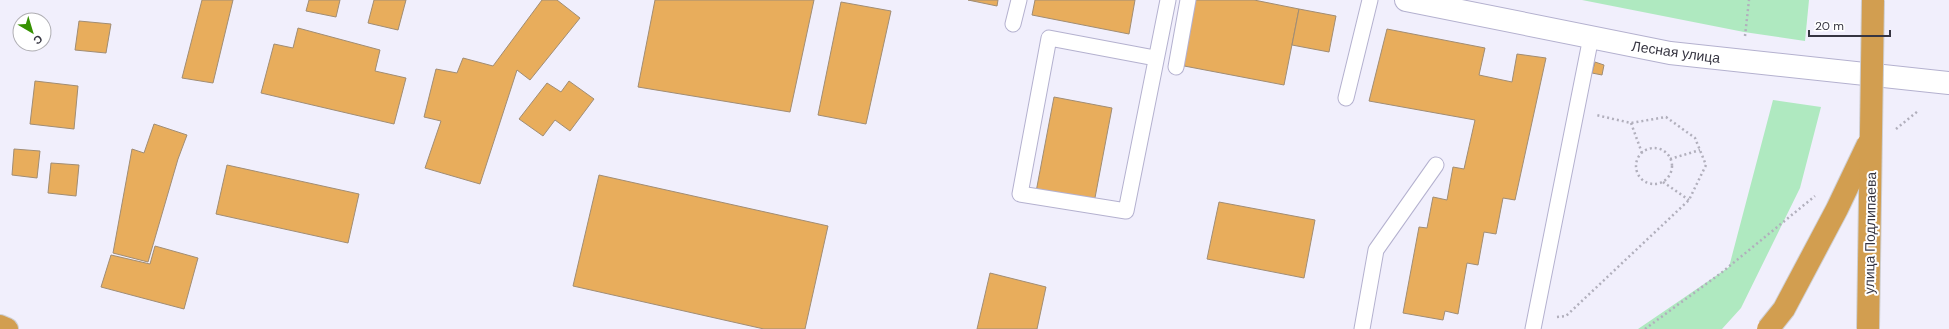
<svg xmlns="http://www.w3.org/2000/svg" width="1949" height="329" viewBox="0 0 1949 329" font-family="'DM Sans',sans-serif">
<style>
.green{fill:#afe9c0}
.building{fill:#e8ad5c;stroke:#a18d74}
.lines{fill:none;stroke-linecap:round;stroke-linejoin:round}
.service-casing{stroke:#b4b1cf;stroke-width:17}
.minor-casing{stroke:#b4b1cf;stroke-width:24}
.trunk-casing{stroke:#cfcfd1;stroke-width:24}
.path{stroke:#b1afbc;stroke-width:2.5;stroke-dasharray:2 3;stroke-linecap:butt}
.service{stroke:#fff;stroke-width:15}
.minor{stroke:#fff;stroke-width:22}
.trunk{stroke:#d29e50;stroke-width:22}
.trunk-bridge-casing{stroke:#cfcfd1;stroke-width:24;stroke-linecap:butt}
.trunk-bridge{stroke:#d29e50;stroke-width:22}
.labels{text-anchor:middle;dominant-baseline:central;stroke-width:4;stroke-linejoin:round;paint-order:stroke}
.street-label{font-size:14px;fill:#363541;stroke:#fff}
</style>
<rect width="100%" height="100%" fill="#f1effc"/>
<g class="green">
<path d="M1582 0H1809L1805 41 1744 32Z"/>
<path d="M1773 100 1821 107 1800 188 1741 308 1722 329H1638L1729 267Z"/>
</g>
<g class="building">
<path d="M202 0H233L213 83 182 78Z"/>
<path d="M309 0H340L336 17 306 11Z"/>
<path d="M374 0H406L398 30 368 23Z"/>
<path d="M542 0H557L580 18 530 80 517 70 480 184 425 168 441 121 424 117 436 69 457 73 463 58 493 66Z"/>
<path d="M655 0H814L790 112 638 87Z"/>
<path d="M968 0H998L997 6Z"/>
<path d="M1035 0H1135L1129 34 1032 15Z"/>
<path d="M1192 0H1254L1299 9 1284 85 1179 65Z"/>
<path d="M841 2 891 11 866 124 818 115Z"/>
<path d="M1299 9 1336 16 1329 52 1292 45Z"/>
<path d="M79 21 111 24 106 53 75 50Z"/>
<path d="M298 28 380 50 375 71 406 78 394 124 261 93 274 44 293 48Z"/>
<path d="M1387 29 1485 48 1479 75 1512 82 1517 54 1546 58 1515 200 1503 198 1496 234 1484 232 1478 265 1467 263 1458 314 1445 311 1443 320 1403 313 1419 227 1427 228 1433 197 1447 200 1453 167 1464 169 1475 120 1369 101Z"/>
<path d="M1595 62 1604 65 1602 75 1592 73Z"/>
<path d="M35 81 78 86 74 129 30 124Z"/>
<path d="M569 81 594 99 570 131 555 120 543 136 519 119 547 83 561 92Z"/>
<path d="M1054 97 1112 108 1094 203 1036 192Z"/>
<path d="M154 124 187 135 178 159 148 262 113 253 132 149 144 153Z"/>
<path d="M14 149 40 151 37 178 12 175Z"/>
<path d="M51 163 79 165 76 196 48 193Z"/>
<path d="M227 165 359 194 348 243 216 214Z"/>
<path d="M599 175 828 226 805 329H764L573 286Z"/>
<path d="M1219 202 1315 220 1304 278 1207 259Z"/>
<path d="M155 246 198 258 184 309 101 287 111 255 150 264Z"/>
<path d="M990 273 1046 287 1037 329H977Z"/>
</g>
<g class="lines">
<g class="service-casing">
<g id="service">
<path d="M1013 24 1019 0"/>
<path d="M1155 58 1049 38 1020 194 1126 211 1168 0"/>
<path d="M1176 67 1188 0"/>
<path d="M1346 98 1370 0"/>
<path d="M1362 329 1376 250 1436 165"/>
<path d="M1533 329 1591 37"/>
</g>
</g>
<g class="minor-casing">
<path id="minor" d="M1406 0 1670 53 1949 83"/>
</g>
<g class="trunk-casing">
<path id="trunk" d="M0 326 7 329"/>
</g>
<g class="path">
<path d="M1745 36 1749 0"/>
<path d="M1631 123 1642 153"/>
<path d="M1896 129 1918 111"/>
<circle cx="1654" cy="166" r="18"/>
<path d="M1670 159 1700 150"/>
<path d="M1663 182 1689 200"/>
<path d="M1557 317 1566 316 1689 200 1706 165 1695 138 1666 117 1631 123 1596 115"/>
<path d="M1645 329 1721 273 1815 196"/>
</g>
<use href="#service" class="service"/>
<use href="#minor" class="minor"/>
<use href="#trunk" class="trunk"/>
<g class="trunk-bridge-casing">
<g id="trunk-bridge">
<path d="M1768 329 1784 309 1837 209 1868 144"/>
<path d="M1868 329 1873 0"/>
</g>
</g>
<use href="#trunk-bridge" class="trunk-bridge"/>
</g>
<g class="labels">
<g class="street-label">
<text transform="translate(1676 52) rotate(8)">Лесная улица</text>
<text transform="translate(1870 233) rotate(-89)">улица Подлипаева</text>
</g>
</g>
<g transform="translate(32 32) rotate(142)"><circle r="19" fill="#ffffff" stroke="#afaeb3"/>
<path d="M0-3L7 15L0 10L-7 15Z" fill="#369102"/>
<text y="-6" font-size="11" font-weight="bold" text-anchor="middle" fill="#363541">С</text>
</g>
<path d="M1809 30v6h81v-6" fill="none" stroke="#363541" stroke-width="2"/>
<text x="1815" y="30" font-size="12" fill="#363541" stroke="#ffffff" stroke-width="3" paint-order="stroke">20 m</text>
</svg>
